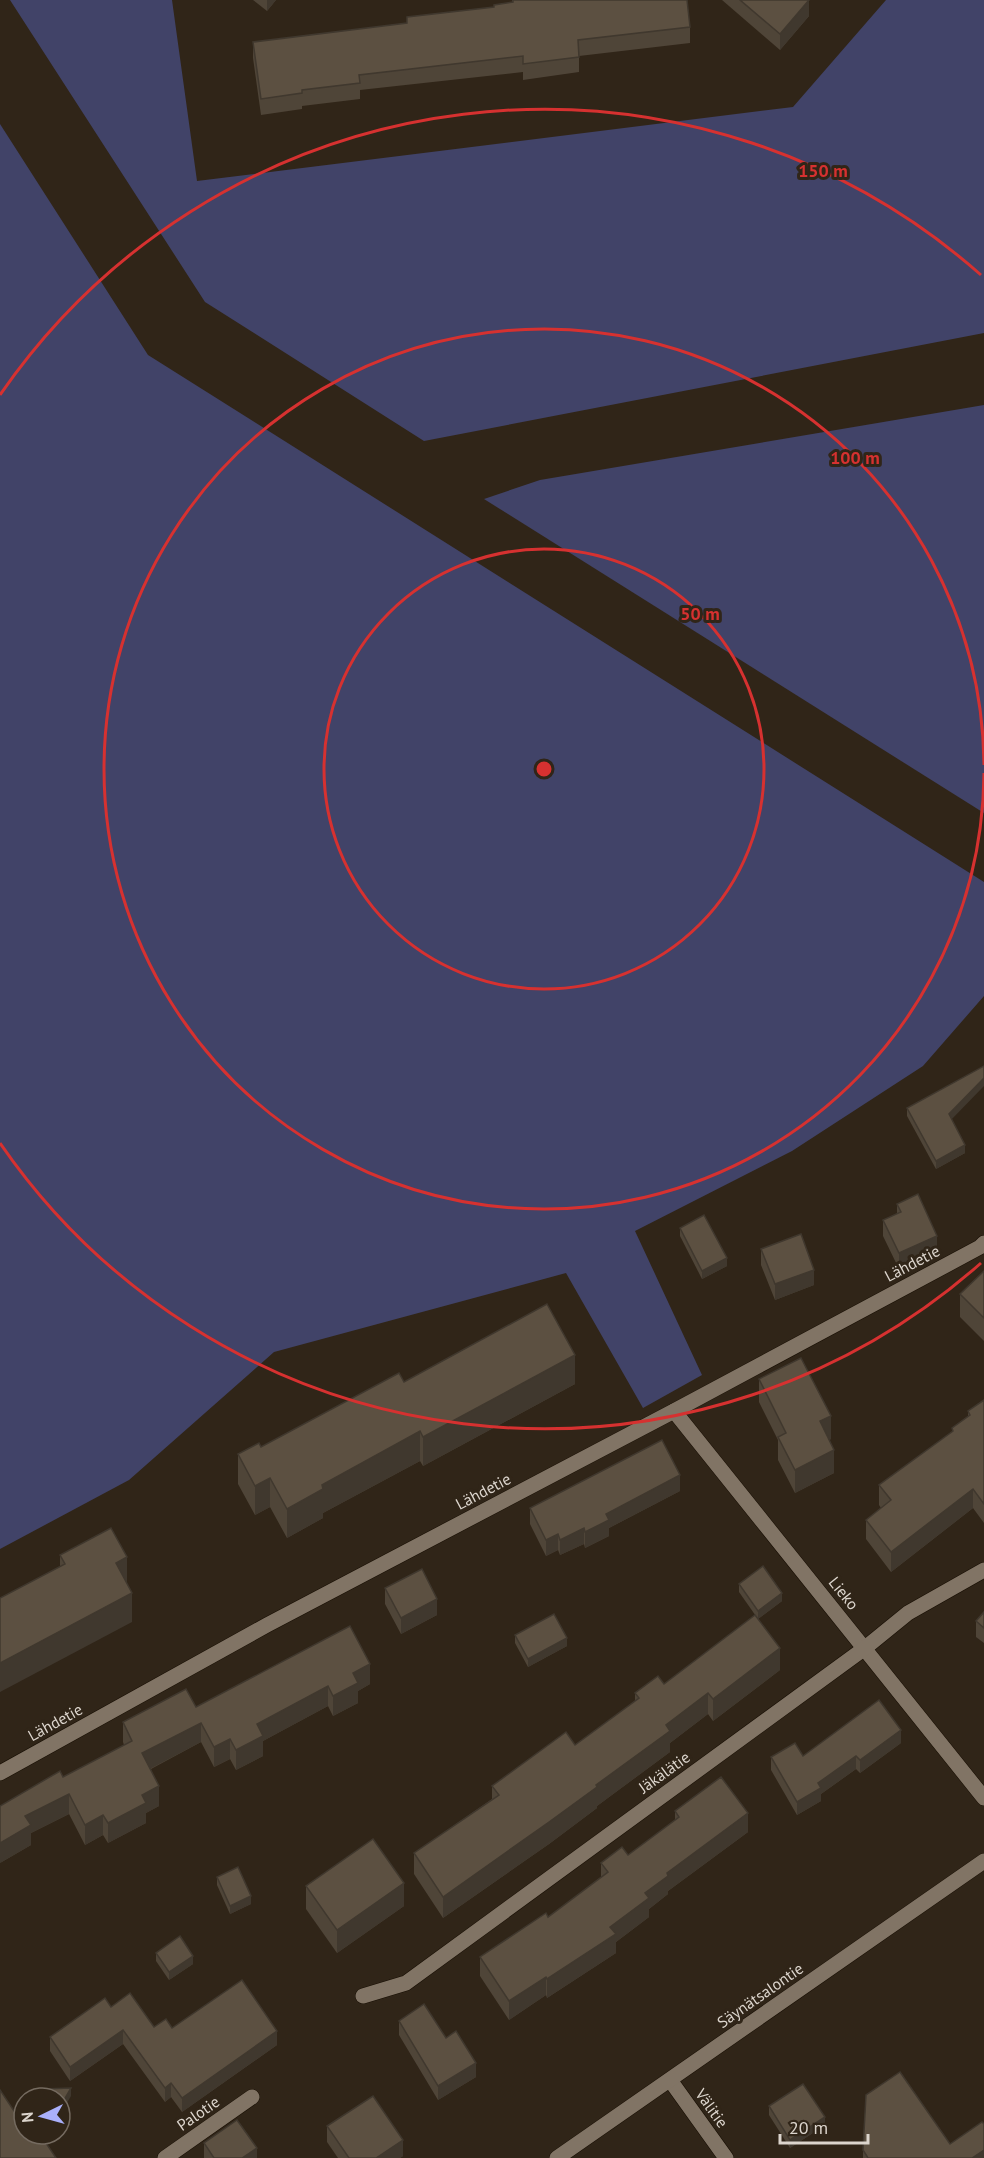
<svg xmlns="http://www.w3.org/2000/svg" width="984" height="2158" viewBox="0 0 984 2158" font-family="'PT Sans',sans-serif">
<style>
.green{fill:#414368}
.lines{fill:none;stroke-linecap:round;stroke-linejoin:round}
.street-casing{stroke:#170e03;stroke-width:16}
.secondary-casing{stroke:#170e03;stroke-width:16}
.street{stroke:#817465;stroke-width:15}
.secondary{stroke:#817465;stroke-width:15}
.wall{fill:#4f4538}
.shaded-wall{fill:#40382e}
.building{fill:#5c5041;stroke:#40382e;stroke-width:1.5}
.ring{fill:none;stroke:#d63130;stroke-width:3}
.labels{text-anchor:middle;dominant-baseline:central;stroke-width:6;stroke-linejoin:round;paint-order:stroke}
.street-label{font-size:16px;fill:#dcd5cd;stroke:#302518}
.centre{fill:#d63130;stroke:#302518;stroke-width:3}
.ring-label{font-size:18px;text-anchor:middle;font-weight:bold;fill:#d63130;stroke:#302518;stroke-width:6;stroke-linejoin:round;paint-order:stroke}
</style>
<rect width="100%" height="100%" fill="#302518"/>
<g class="green">
<path d="M10 0H172L197 181 793 107 886 0H984V333L424 441 205 302Z"/>
<path d="M0 124 148 355 984 882V996L923 1066 792 1151 635 1231 702 1375 643 1408 566 1273 274 1352 129 1480 0 1549Z"/>
<path d="M984 405V813L484 499 540 480Z"/>
</g>
<g class="lines">
<g class="street-casing">
<g id="street">
<path d="M674 1411 984 1798"/>
<path d="M0 1773 267 1625 674 1411 980 1247 984 1243"/>
<path d="M363 1996 406 1983 865 1648 908 1613 984 1570"/>
<path d="M165 2158 252 2097"/>
</g>
</g>
<g class="secondary-casing">
<g id="secondary">
<path d="M670 2080 726 2158"/>
<path d="M557 2158 984 1861"/>
</g>
</g>
<use href="#street" class="street"/>
<use href="#secondary" class="secondary"/>
</g>
<g class="wall">
<path d="M253 0H276L267 11Z"/>
<path d="M512 0H687L690 27V43L579 56V72L523 80V72L360 90V99L302 106V109L261 115 253 58V42L407 23V17L494 7 512 2Z"/>
<path d="M722 0H808L809 16 780 50Z"/>
<path d="M907 1108 965 1153 936 1169 907 1116Z"/>
<path d="M897 1204 937 1252 899 1269 883 1236V1220L897 1214Z"/>
<path d="M680 1228 727 1266 702 1279 680 1236Z"/>
<path d="M761 1249 814 1285 775 1300 761 1265Z"/>
<path d="M984 1271V1341L960 1317V1294Z"/>
<path d="M759 1379 831 1439 829 1440 834 1473 795 1493 778 1460V1440L759 1402Z"/>
<path d="M404 1382 575 1384 423 1466 420 1461 323 1513V1518L287 1538 270 1507 255 1515 238 1484V1454L261 1447Z"/>
<path d="M984 1400V1523L973 1508 891 1572 866 1539V1520L881 1508 879 1505V1485L952 1432V1428L968 1416V1411Z"/>
<path d="M680 1491 609 1528V1536L585 1548 584 1544 560 1555 558 1550 546 1556 530 1524V1508Z"/>
<path d="M60 1555 127 1584 132 1622 60 1566Z"/>
<path d="M739 1584 782 1601 758 1619 739 1592Z"/>
<path d="M385 1588 437 1615 401 1634 385 1604Z"/>
<path d="M984 1612V1643L976 1637V1621Z"/>
<path d="M350 1626 370 1684 358 1691V1703L333 1716 328 1706 274 1735 263 1741V1756L236 1770 230 1759 214 1767 201 1742 151 1769 159 1806 146 1813V1823L108 1843 103 1835 85 1845 69 1814 31 1833V1845L0 1863 63 1777 124 1745 123 1742V1722L196 1707Z"/>
<path d="M515 1635 567 1646 528 1667 515 1643Z"/>
<path d="M780 1670 713 1721 708 1714 670 1743V1752L597 1806V1808L549 1844 443 1918 414 1874V1853L492 1799V1786L575 1745 635 1701V1693L664 1684Z"/>
<path d="M901 1743 860 1773 856 1769 821 1794V1801L797 1815 771 1770V1757L803 1756Z"/>
<path d="M675 1811 748 1832 668 1891V1894L649 1909V1917L616 1942V1953L547 1998 546 1995 509 2020 480 1976V1957L548 1917 601 1877V1863L628 1855 675 1821Z"/>
<path d="M217 1877 251 1904 230 1914 217 1885Z"/>
<path d="M306 1886 404 1906 337 1953 306 1909Z"/>
<path d="M156 1953 193 1964 169 1980 156 1961Z"/>
<path d="M111 2007 154 2027 172 2028 277 2045 182 2112 171 2097 165 2102 123 2044 70 2081 50 2051V2037Z"/>
<path d="M399 2021 446 2038 476 2077 438 2100 399 2035Z"/>
<path d="M769 2106 825 2125 790 2148 769 2115Z"/>
<path d="M327 2126 403 2156 400 2158H338L327 2142Z"/>
<path d="M204 2143 257 2158H204Z"/>
<path d="M950 2144 984 2158H863V2150Z"/>
</g>
<g class="shaded-wall">
<path d="M267 0H276L267 11Z"/>
<path d="M809 0V16L780 50V34Z"/>
<path d="M984 1078V1086L949 1122V1114Z"/>
<path d="M965 1145V1153L936 1169V1161Z"/>
<path d="M937 1236V1252L899 1269V1253Z"/>
<path d="M727 1258V1266L702 1279V1271Z"/>
<path d="M814 1270V1285L775 1300V1284Z"/>
<path d="M575 1355V1384L423 1466V1437Z"/>
<path d="M831 1416V1439L820 1444V1421Z"/>
<path d="M420 1431V1461L323 1513V1518L287 1538V1509L322 1485Z"/>
<path d="M834 1450V1473L795 1493V1470Z"/>
<path d="M680 1475V1491L609 1528V1536L585 1548V1532L606 1514Z"/>
<path d="M270 1478V1507L255 1515V1486Z"/>
<path d="M973 1489V1508L891 1572V1552Z"/>
<path d="M584 1528V1544L560 1555V1540Z"/>
<path d="M558 1534V1550L546 1556V1540Z"/>
<path d="M127 1557V1587L116 1563Z"/>
<path d="M132 1593V1622L0 1692V1663Z"/>
<path d="M782 1593V1601L758 1619V1611Z"/>
<path d="M437 1599V1615L401 1634V1618Z"/>
<path d="M567 1638V1646L528 1667V1659Z"/>
<path d="M780 1648V1670L713 1721V1699Z"/>
<path d="M370 1664V1684L358 1691V1703L333 1716V1696L353 1673Z"/>
<path d="M328 1686V1706L263 1741V1756L236 1770V1750L257 1724Z"/>
<path d="M708 1693V1714L670 1743V1752L597 1806V1808L549 1844 443 1918V1897L596 1785 666 1725Z"/>
<path d="M201 1723V1742L142 1773V1753Z"/>
<path d="M901 1730V1743L860 1773V1760Z"/>
<path d="M230 1739V1759L214 1767V1747Z"/>
<path d="M856 1756V1769L821 1794V1801L797 1815V1802L818 1783Z"/>
<path d="M159 1786V1806L146 1813V1823L108 1843V1823L142 1795Z"/>
<path d="M69 1794V1814L31 1833V1845L0 1863V1843L25 1816Z"/>
<path d="M748 1813V1832L668 1891V1894L649 1909V1917L616 1942V1953L547 1998V1979L610 1927 667 1873Z"/>
<path d="M103 1815V1835L85 1845V1825Z"/>
<path d="M404 1883V1906L337 1953V1930Z"/>
<path d="M251 1896V1904L230 1914V1906Z"/>
<path d="M193 1956V1964L169 1980V1972Z"/>
<path d="M546 1977V1995L509 2020V2001Z"/>
<path d="M123 2030V2044L70 2081V2067Z"/>
<path d="M277 2031V2045L182 2112V2098Z"/>
<path d="M476 2063V2077L438 2100V2086Z"/>
<path d="M171 2083V2097L165 2102V2088Z"/>
<path d="M71 2088V2096L60 2115V2107Z"/>
<path d="M825 2117V2125L790 2148V2140Z"/>
<path d="M403 2140V2156L400 2158H376Z"/>
<path d="M257 2148V2158H242Z"/>
<path d="M984 2150V2158H972Z"/>
</g>
<g class="building">
<path d="M513 0H687L690 27 578 40 579 57 523 64V56L359 75 360 83 302 90V93L261 99 253 42 407 23V17L494 7V5L513 2Z"/>
<path d="M740 0H809L780 34Z"/>
<path d="M984 1066V1078L949 1114 965 1145 936 1161 907 1108Z"/>
<path d="M918 1194 937 1236 899 1253 883 1220 901 1212 897 1204Z"/>
<path d="M704 1215 727 1258 702 1271 680 1228Z"/>
<path d="M801 1234 814 1270 775 1284 761 1249Z"/>
<path d="M984 1271V1318L960 1294Z"/>
<path d="M547 1304 575 1355 423 1437 420 1431 322 1485 323 1489 287 1509 270 1478 255 1486 238 1454 259 1443 261 1447 399 1373 404 1382Z"/>
<path d="M801 1358 831 1416 820 1421 834 1450 795 1470 778 1437 786 1433 759 1379Z"/>
<path d="M984 1400V1504L973 1489 891 1552 866 1520 891 1500 879 1485 953 1431 952 1428 970 1415 968 1411Z"/>
<path d="M662 1440 680 1475 606 1514 609 1520 585 1532 584 1528 560 1540 558 1534 546 1540 530 1508Z"/>
<path d="M111 1528 127 1557 116 1563 132 1593 0 1663V1598L65 1564 60 1555Z"/>
<path d="M763 1566 782 1593 758 1611 739 1584Z"/>
<path d="M422 1569 437 1599 401 1618 385 1588Z"/>
<path d="M984 1612V1628L976 1621Z"/>
<path d="M554 1614 567 1638 528 1659 515 1635Z"/>
<path d="M755 1615 780 1648 713 1699 708 1693 666 1725 670 1731 596 1785 597 1787 549 1822 443 1897 414 1853 499 1795 492 1786 566 1732 575 1745 639 1698 635 1693 658 1676 664 1684Z"/>
<path d="M350 1626 370 1664 353 1673 358 1683 333 1696 328 1686 274 1715 257 1724 263 1736 236 1750 230 1739 214 1747 201 1723 142 1753 159 1786 142 1795 146 1803 108 1823 103 1815 85 1825 69 1794 25 1816 31 1825 0 1843V1806L60 1771 63 1777 132 1741 123 1722 186 1689 196 1707Z"/>
<path d="M879 1700 901 1730 860 1760 856 1756 818 1783 821 1788 797 1802 771 1757 795 1743 803 1756Z"/>
<path d="M721 1777 748 1813 667 1873 668 1876 645 1893 649 1898 610 1927 616 1934 547 1979 546 1977 509 2001 480 1957 546 1913 548 1917 608 1872 601 1863 622 1847 628 1855 679 1817 675 1811Z"/>
<path d="M373 1839 404 1883 337 1930 306 1886Z"/>
<path d="M238 1867 251 1896 230 1906 217 1877Z"/>
<path d="M180 1936 193 1956 169 1972 156 1953Z"/>
<path d="M242 1980 277 2031 182 2098 171 2083 165 2088 123 2030 70 2067 50 2037 105 1998 111 2007 130 1993 154 2027 166 2019 172 2028Z"/>
<path d="M424 2004 446 2038 456 2031 476 2063 438 2086 399 2021Z"/>
<path d="M900 2072 950 2144 982 2122 984 2124V2150L972 2158H868L863 2150 866 2095Z"/>
<path d="M803 2084 825 2117 790 2140 769 2106Z"/>
<path d="M71 2088 60 2107V2098H37L42 2089Z"/>
<path d="M0 2090 18 2117 23 2108 24 2109V2134H40L56 2158H0Z"/>
<path d="M373 2096 403 2140 376 2158H349L327 2126Z"/>
<path d="M237 2120 257 2148 242 2158H214L204 2143Z"/>
</g>
<g class="ring">
<circle cx="544" cy="769" r="220"/>
<path d="M984 773A440 440 0 1 1 984 765"/>
<path d="M981 1263A660 660 0 0 1 0 1143M0 395A660 660 0 0 1 981 275"/>
</g>
<g class="labels">
<g class="street-label">
<text transform="translate(912 1263) rotate(-28)">Lähdetie</text>
<text transform="translate(483 1491) rotate(-28)">Lähdetie</text>
<text transform="translate(844 1593) rotate(51)">Lieko</text>
<text transform="translate(55 1722) rotate(-29)">Lähdetie</text>
<text transform="translate(664 1772) rotate(-36)">Jäkälätie</text>
<text transform="translate(760 1995) rotate(-35)">Säynätsalontie</text>
<text transform="translate(712 2108) rotate(54)">Välitie</text>
<text transform="translate(198 2113) rotate(-35)">Palotie</text>
</g>
</g>
<circle cx="544" cy="769" r="9" class="centre"/>
<g class="ring-label">
<text x="823" y="177">150 m</text>
<text x="855" y="464">100 m</text>
<text x="700" y="620">50 m</text>
</g>
<g transform="translate(42 2116) rotate(265)"><circle r="28" fill="#302518" stroke="#756b60" stroke-width="1.5"/>
<path d="M0-4.5L10 22L0 15L-10 22Z" fill="#aab0fb"/>
<text y="-9" font-size="16" font-weight="bold" text-anchor="middle" fill="#dcd5cd">N</text>
</g>
<path d="M780 2134v9h88v-9" fill="none" stroke="#dcd5cd" stroke-width="3"/>
<text x="789" y="2134" font-size="18" fill="#dcd5cd" stroke="#302518" stroke-width="4.5" paint-order="stroke">20 m</text>
</svg>
